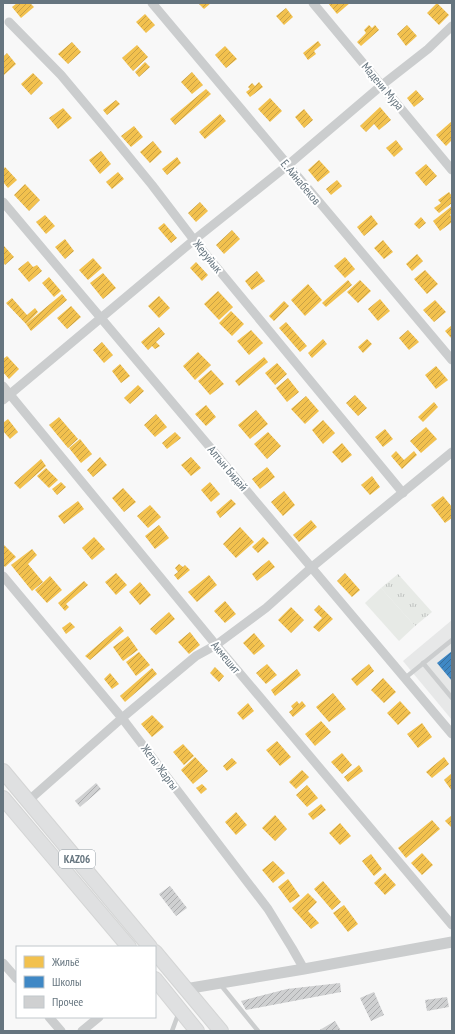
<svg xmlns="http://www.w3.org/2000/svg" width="455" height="1034" viewBox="0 0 455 1034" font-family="'PT Sans Narrow',sans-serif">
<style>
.built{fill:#e7e8e8}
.grass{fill:url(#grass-tufts)}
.garden{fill:#e7eae6}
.homes{fill:url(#homes-hatch)}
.schools{fill:url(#schools-hatch)}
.building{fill:url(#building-hatch)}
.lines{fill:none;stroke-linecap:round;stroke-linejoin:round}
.trunk-casing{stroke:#d4d5d5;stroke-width:16}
.service{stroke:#cbcdce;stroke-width:4.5}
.minor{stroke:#cbcdce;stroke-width:9}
.tertiary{stroke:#cbcdce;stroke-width:11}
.trunk{stroke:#dfe0e1;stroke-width:14}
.labels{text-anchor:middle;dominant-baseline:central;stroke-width:4;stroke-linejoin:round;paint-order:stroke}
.shield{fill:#fff;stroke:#949ea5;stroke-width:1}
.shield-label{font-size:11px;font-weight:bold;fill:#66757f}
.street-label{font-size:12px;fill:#66757f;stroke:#fff}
</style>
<defs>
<pattern id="grass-tufts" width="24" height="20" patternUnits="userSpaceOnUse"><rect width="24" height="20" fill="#e7eae6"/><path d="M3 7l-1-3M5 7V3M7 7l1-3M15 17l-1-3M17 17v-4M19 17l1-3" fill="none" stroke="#bfc2c0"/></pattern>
<pattern id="homes-hatch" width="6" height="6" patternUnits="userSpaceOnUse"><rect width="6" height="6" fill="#f2c14e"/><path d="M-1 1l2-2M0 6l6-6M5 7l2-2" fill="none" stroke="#c8a146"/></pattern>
<pattern id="schools-hatch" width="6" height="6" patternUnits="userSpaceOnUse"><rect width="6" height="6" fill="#3f88c5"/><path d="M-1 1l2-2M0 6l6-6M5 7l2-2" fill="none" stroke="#376f9d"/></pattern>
<pattern id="building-hatch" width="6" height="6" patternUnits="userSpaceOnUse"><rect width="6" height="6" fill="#cfd0d1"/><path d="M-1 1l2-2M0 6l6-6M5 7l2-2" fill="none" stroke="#acadaf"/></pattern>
</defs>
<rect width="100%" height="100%" fill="#f8f8f8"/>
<path class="built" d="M452 620V720L403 661Z"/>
<path class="grass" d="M398 574 432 612 415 626 381 588Z"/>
<path class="garden" d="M381 588 415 626 399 641 365 603Z"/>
<g class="homes">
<path d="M17 3H30L34 7 21 18 12 7Z"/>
<path d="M198 3H211L204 9Z"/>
<path d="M328 3H350L337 14Z"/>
<path d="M437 3 449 15 439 25 427 13Z"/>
<path d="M286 8 293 17 284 25 276 16Z"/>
<path d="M145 14 155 25 146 33 136 22Z"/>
<path d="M369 25 372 28 375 25 379 30 361 46 357 42 366 33 364 30Z"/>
<path d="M407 25 417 36 406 46 397 34Z"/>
<path d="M318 41 321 45 314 51 316 54 308 60 303 53Z"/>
<path d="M72 42 81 52 68 64 58 54Z"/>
<path d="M137 45 148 57 133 71 122 58Z"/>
<path d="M225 46 237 59 226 68 215 55Z"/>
<path d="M7 53 16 64 4 75 3 74V57Z"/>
<path d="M145 62 150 67 139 77 135 72Z"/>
<path d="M192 72 203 85 192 94 181 82Z"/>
<path d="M33 73 43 83 31 95 21 84Z"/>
<path d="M259 82 263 87 250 97 246 92 250 89 248 87 252 83 255 86Z"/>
<path d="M206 89 211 94 175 125 170 119Z"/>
<path d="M416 90 424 99 414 107 407 98Z"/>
<path d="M270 98 282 111 270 122 258 109Z"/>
<path d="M116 100 120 104 107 115 103 110Z"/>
<path d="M380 107 391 120 379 130 374 124 366 132 360 126Z"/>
<path d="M63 108 72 118 58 129 49 118Z"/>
<path d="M304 109 313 120 304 128 295 117Z"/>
<path d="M220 114 226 121 205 139 199 132Z"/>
<path d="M452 121V140L446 146 436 135Z"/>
<path d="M134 126 143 137 131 147 121 136Z"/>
<path d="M396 140 403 149 394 157 386 148Z"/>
<path d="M153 141 162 152 150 163 140 152Z"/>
<path d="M101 151 111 164 100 174 89 160Z"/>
<path d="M177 157 181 163 167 175 162 169Z"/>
<path d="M319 160 330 172 318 182 308 170Z"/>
<path d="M426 164 437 176 426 186 415 173Z"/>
<path d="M5 167 17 180 8 188 3 182V170Z"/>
<path d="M118 172 124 179 112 189 106 182Z"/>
<path d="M337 180 342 186 331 195 326 189Z"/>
<path d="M25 184 40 200 29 211 14 195Z"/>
<path d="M449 192 452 196V203L439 213 434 208 441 203 438 200Z"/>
<path d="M200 202 208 211 196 222 188 213Z"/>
<path d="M452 206V213L450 215 452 217V222L440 231 433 221Z"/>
<path d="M45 215 55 226 46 234 36 222Z"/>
<path d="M371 215 378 224 364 236 357 227Z"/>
<path d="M421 217 426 223 419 229 414 224Z"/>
<path d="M164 223 177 238 171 243 158 228Z"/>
<path d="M232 230 240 239 224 254 216 245Z"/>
<path d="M65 239 74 251 65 259 55 247Z"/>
<path d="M383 240 393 252 384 259 374 248Z"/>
<path d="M4 246 14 257 5 265 3 262V247Z"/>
<path d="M417 254 423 261 412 271 406 264Z"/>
<path d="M345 257 355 269 345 278 334 266Z"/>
<path d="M93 258 102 268 88 280 79 270Z"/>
<path d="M28 261 33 267 37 265 42 271 29 282 18 269Z"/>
<path d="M196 262 208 275 202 281 190 268Z"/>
<path d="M425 270 438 284 427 294 414 279Z"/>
<path d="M257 271 265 281 252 290 245 281Z"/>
<path d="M103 273 116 288 103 299 90 283Z"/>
<path d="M49 277 61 291 54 297 42 283Z"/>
<path d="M348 280 352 285 326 307 322 303Z"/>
<path d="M360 280 371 291 358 303 347 292Z"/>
<path d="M308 284 322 300 305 316 291 300Z"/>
<path d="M218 291 233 307 219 320 204 304Z"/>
<path d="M62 294 67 300 31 331 26 324Z"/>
<path d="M159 296 170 308 159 318 148 306Z"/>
<path d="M12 298 27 315 35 308 38 312 26 324 6 303Z"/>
<path d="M380 299 390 311 378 321 368 309Z"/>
<path d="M435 300 446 312 434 322 423 310Z"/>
<path d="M284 301 289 306 274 321 269 316Z"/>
<path d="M71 306 81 317 67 329 57 318Z"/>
<path d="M231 311 244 324 232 336 219 323Z"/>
<path d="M286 322 307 346 300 352 279 328Z"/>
<path d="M452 325V339L445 331Z"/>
<path d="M159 327 165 334 156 342 160 346 155 349 152 346 148 350 141 342Z"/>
<path d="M251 330 263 343 249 355 237 341Z"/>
<path d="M408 330 419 342 409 350 399 338Z"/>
<path d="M323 339 327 344 312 358 308 353Z"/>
<path d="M367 339 372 344 363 353 358 347Z"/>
<path d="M102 342 113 355 104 363 93 350Z"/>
<path d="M198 352 211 365 195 380 183 366Z"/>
<path d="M7 356 19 369 9 379 3 372V359Z"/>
<path d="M264 357 268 362 239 386 235 381Z"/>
<path d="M277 363 287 374 275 385 265 373Z"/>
<path d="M120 364 130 376 121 383 112 371Z"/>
<path d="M436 366 448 380 436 389 425 375Z"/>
<path d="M211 370 224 384 210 395 198 381Z"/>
<path d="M288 378 299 392 287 402 276 388Z"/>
<path d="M138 385 144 391 130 404 124 398Z"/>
<path d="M355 395 367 408 358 416 346 403Z"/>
<path d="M306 396 319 411 305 424 291 409Z"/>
<path d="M434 402 438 407 423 422 418 417Z"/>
<path d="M206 405 216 417 206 426 195 414Z"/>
<path d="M256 410 268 424 250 439 238 425Z"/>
<path d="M156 414 167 427 155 437 144 425Z"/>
<path d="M59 417 78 439 68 448 49 425Z"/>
<path d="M8 419 18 432 10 439 3 431V423Z"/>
<path d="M323 420 335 433 323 444 312 430Z"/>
<path d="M426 427 437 439 421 453 410 441Z"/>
<path d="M385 429 393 439 383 447 375 437Z"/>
<path d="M175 432 181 438 167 449 162 443Z"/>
<path d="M268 432 281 446 267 459 254 444Z"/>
<path d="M80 439 92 454 81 463 69 448Z"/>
<path d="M342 443 352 455 342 463 332 452Z"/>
<path d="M396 451 404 460 414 451 417 455 402 469 391 456Z"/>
<path d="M100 457 107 465 93 477 87 470Z"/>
<path d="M191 457 201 468 191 476 181 465Z"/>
<path d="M41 459 46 466 20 489 14 483Z"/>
<path d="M267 467 275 477 260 489 252 479Z"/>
<path d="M46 468 58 480 49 488 37 476Z"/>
<path d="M372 476 380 487 370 495 361 485Z"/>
<path d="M61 482 66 487 57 495 52 489Z"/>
<path d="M210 482 220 494 211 502 201 490Z"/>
<path d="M123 488 136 502 124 512 112 498Z"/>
<path d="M284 491 295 505 283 516 271 502Z"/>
<path d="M443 496 452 507V518L445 523 431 505Z"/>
<path d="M231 499 236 504 220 518 216 512Z"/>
<path d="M78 501 84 509 64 524 58 516Z"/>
<path d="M150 505 161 517 148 528 137 516Z"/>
<path d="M311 520 317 527 299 542 293 535Z"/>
<path d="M159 525 169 538 155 549 145 536Z"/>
<path d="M240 527 254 542 236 558 223 544Z"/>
<path d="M94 537 105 549 92 560 82 548Z"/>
<path d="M263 537 269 543 258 553 252 547Z"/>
<path d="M4 545 16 557 5 567 3 565V546Z"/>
<path d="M32 549 37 555 28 564 43 582 32 591 11 565Z"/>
<path d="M269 560 275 567 257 581 252 574Z"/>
<path d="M179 564 183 567 185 565 190 570 178 580 174 575 178 572 175 568Z"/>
<path d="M116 573 127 585 116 595 105 582Z"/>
<path d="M345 573 360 590 352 597 337 581Z"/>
<path d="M209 575 217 585 197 602 188 592Z"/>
<path d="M50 576 62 590 47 603 35 590Z"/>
<path d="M84 581 88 585 66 604 69 607 65 611 58 603Z"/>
<path d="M140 582 151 595 140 605 129 592Z"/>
<path d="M225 601 236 614 225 623 214 611Z"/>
<path d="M319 605 333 619 319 632 313 627 322 618 314 610Z"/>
<path d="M291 607 304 620 291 633 278 620Z"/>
<path d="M169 612 175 619 156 635 150 629Z"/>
<path d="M70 622 75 627 66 634 62 628Z"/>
<path d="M120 626 124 631 90 660 85 656Z"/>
<path d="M190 632 200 645 189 654 178 642Z"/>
<path d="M254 633 265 646 254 655 243 643Z"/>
<path d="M128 636 138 650 123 661 113 647Z"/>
<path d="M139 652 150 665 136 676 126 662Z"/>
<path d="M267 664 277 675 266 684 256 673Z"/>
<path d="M369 664 374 671 357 686 351 679Z"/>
<path d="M215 667 224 676 219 682 210 673Z"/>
<path d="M152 668 157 674 125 702 120 696Z"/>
<path d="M297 669 301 675 275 696 271 690Z"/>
<path d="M110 673 119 684 112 689 104 679Z"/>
<path d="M383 678 396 692 384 703 371 690Z"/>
<path d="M333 693 346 709 329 722 316 707Z"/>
<path d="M297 701 299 704 302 701 306 706 293 717 289 712 293 709 291 706Z"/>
<path d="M400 701 411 713 398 725 387 713Z"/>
<path d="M248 703 254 711 243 720 237 713Z"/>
<path d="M152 715 164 727 152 737 141 724Z"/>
<path d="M321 721 331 732 315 746 305 734Z"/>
<path d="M422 723 432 737 418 748 407 734Z"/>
<path d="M277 741 291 757 280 766 266 750Z"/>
<path d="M183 744 194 756 184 765 173 752Z"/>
<path d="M342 753 352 765 342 774 331 762Z"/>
<path d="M195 757 208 771 193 784 181 770Z"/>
<path d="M444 757 449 764 432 778 426 772Z"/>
<path d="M232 758 237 763 227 771 223 766Z"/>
<path d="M359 765 363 771 348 782 344 777Z"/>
<path d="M302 770 309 777 296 789 289 782Z"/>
<path d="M452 773V791L444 780Z"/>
<path d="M202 784 207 789 201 794 196 788Z"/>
<path d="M307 785 318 798 307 807 296 795Z"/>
<path d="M321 804 326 810 313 820 308 814Z"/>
<path d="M236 812 247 825 236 835 225 822Z"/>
<path d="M275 815 287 829 275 841 262 828Z"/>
<path d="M452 815V828L445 821Z"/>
<path d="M432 820 440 829 406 858 398 848Z"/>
<path d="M340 823 351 836 340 845 329 833Z"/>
<path d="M422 853 433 865 422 875 411 863Z"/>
<path d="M371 854 382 869 374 876 362 861Z"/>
<path d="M273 861 285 873 273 883 262 870Z"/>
<path d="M385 873 396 885 385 895 374 883Z"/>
<path d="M288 879 300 896 290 903 278 887Z"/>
<path d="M323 881 341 902 332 910 314 889Z"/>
<path d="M308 893 317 902 308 911 319 923 311 929 292 908Z"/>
<path d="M344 905 358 924 348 932 333 913Z"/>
</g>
<path class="schools" d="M452 651V681L437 663Z"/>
<g class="building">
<path d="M96 783 101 789 80 807 75 801Z"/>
<path d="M170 886 187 908 176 916 159 894Z"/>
<path d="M340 983 341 992 246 1010 241 1001 287 989Z"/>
<path d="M374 992 384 1015 371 1021 360 998Z"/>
<path d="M447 997 449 1007 427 1011 425 1000Z"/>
<path d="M335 1021 341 1031H318Z"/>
</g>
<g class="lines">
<g class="trunk-casing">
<g id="trunk">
<path d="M3 771 150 947"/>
<path d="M3 798 129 947"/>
<path d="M155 952 221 1031"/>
<path d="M155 979 197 1031"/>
</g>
</g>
<g class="service">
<path d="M423 663 452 698"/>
<path d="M405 678 452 640"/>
<path d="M220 984 258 1031"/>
<path d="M172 1031 179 1012"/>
</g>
<g class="minor">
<path d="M152 3 452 360"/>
<path d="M313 3 452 170"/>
<path d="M9 22 61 75 107 130 152 185 194 240 403 493"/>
<path d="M3 202 452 734"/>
<path d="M3 386 216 645 452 925"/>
<path d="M3 400 194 240 288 165 382 85 428 49 452 26"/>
<path d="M3 576 122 718 268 909 292 948 304 969"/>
<path d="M28 801 122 718 196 656 216 645 266 608 312 567 452 452"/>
<path d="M3 963 17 979"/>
<path d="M49 1017 61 1031"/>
<path d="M82 1031 99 1017"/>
</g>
<path class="tertiary" d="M185 989 304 969 452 942"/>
<use href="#trunk" class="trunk"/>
</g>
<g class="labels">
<rect class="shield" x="59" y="850" width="36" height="18" rx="3"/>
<g class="shield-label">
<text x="77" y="859">KАZ06</text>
</g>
<g class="street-label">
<text transform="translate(383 86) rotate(50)">Мадени Мура</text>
<text transform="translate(301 182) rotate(50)">Е. Айнабеков</text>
<text transform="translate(208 256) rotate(51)">Жеруйык</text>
<text transform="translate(228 468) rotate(50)">Алтын Бидай</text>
<text transform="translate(226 657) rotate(50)">Акмешит</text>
<text transform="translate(160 767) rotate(53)">Жеты Жаргы</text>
</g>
</g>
<rect width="455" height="1034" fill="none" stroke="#66757f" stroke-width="8"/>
<rect x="16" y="946" width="140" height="72" fill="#ffffff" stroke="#c2c8cc"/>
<rect x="24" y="956" width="20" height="12" fill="#f2c14e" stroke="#c2c8cc"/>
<text x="52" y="966" font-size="12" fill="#66757f">Жильё</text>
<rect x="24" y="976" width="20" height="12" fill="#3f88c5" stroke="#c2c8cc"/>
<text x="52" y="986" font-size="12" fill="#66757f">Школы</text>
<rect x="24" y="996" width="20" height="12" fill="#cfd0d1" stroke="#c2c8cc"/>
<text x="52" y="1006" font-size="12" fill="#66757f">Прочее</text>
</svg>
